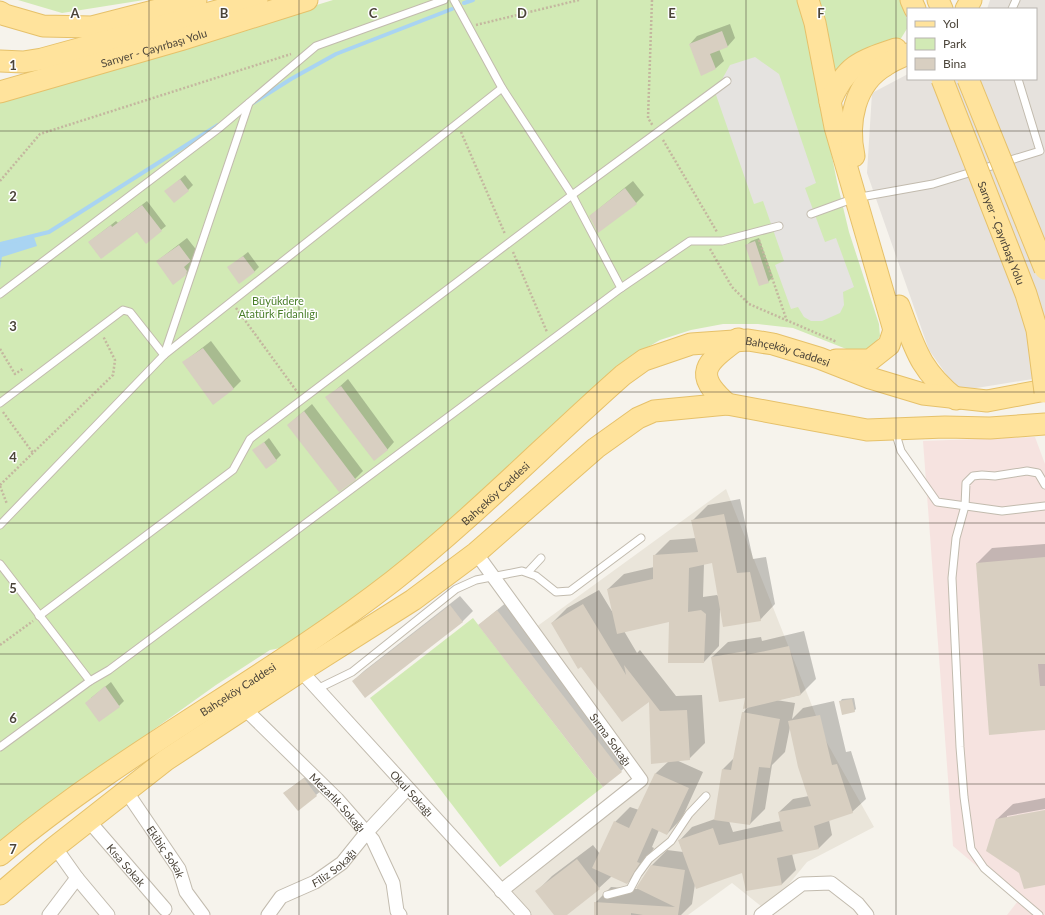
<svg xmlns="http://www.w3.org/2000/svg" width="1045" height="915" viewBox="0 0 1045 915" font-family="Lato,sans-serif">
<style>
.residential{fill:#eae5da}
.industrial{fill:#e6e2dd}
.medical{fill:#f6e3e0}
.green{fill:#d2eab5}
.parking{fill:#e5e3e0}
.water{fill:#a9d4f2}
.shadow{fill:#0003;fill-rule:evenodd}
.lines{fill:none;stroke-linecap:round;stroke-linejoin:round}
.stream{stroke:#a9d4f2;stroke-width:4}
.building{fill:#d8cfc1}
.lane-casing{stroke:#c2bbae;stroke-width:9}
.street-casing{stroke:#c2bbae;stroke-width:15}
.primary-casing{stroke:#e6c16a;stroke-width:23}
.path{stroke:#c4b79f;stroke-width:2.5;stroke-dasharray:2 2;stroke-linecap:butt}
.lane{stroke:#fff;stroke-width:7}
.street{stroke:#fff;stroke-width:13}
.primary{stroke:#ffe39c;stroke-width:21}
.primary-bridge-casing{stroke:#e6c16a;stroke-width:23;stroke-linecap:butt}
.primary-bridge{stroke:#ffe39c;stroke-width:21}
.grid{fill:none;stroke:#4b4439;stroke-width:1;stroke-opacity:0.55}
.labels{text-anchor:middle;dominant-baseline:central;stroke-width:3;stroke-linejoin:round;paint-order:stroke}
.street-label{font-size:11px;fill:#4b4439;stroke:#fff}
.park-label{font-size:11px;fill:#4a7f2a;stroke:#fff}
.grid-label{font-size:13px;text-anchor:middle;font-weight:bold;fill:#4b4439;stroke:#fff;stroke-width:3;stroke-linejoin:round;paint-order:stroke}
</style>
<rect width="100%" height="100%" fill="#f6f3ec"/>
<path class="residential" d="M726 489 826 741 874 827 807 862 767 911 732 883 688 915H524L501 891 641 780 532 630Z"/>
<path class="industrial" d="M990 0H1045V377L958 391 929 350 867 173 872 93 908 74V79H1036V9H987Z"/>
<path class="medical" d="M1035 437 1045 464V915H1007L1018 901 953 846 923 441Z"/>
<g class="green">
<path d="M18 0H144L62 13Z"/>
<path d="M333 0H801L837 182 849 232 879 324 880 336 874 345 865 351 854 352 793 328 758 324H723L691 330 660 340 629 358 603 379 532 448 384 578 291 646 270 650 216 685 52 802 0 846V102Z"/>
<path d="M816 0H900L908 22V27L895 48 831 83Z"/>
<path d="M473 618 603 787 500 867 370 698Z"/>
</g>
<path class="parking" d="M755 57 779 74 816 183 805 188 825 242 836 238 854 287 843 292 844 305 840 313 822 321H811L804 317 798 307 791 309 775 265 784 261 763 201 754 204 715 92 730 65Z"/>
<path class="water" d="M34 237 37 246 2 257 0 269V244Z"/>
<g class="shadow">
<path d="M730 24 735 38 728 46 719 49 724 61 716 68 702 74 690 44 697 36Z"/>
<path d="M185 175 193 185 188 190 166 191Z"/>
<path d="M633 181 644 195 636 203 590 216Z"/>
<path d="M147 201 166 226 161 230 138 231 89 242 116 221 118 223Z"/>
<path d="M187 238 198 252 192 258 194 262 193 267 185 275 157 261Z"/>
<path d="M759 238 773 277 768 282 747 245 751 241Z"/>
<path d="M248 252 259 267 254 272 228 268Z"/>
<path d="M211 341 241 381 233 389 184 362Z"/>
<path d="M348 379 394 442 387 450 327 398Z"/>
<path d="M312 404 363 471 355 479 288 425Z"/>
<path d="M269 438 281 455 276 460 254 451Z"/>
<path d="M740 499 753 559 766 557 775 604 760 620 720 609 719 646 704 662 670 621 624 631 637 653 640 650 676 696 702 695 705 743 689 759 676 760 703 772 682 818 667 834 659 830 652 847 654 848 642 868 627 883 612 876 599 888 565 915H556L537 891 552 876 593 845 600 854 615 822 630 807 639 810 656 773 669 761 650 700 552 623 567 608 599 590 613 613 608 589 624 574 654 567V556L670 540 696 538 692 521 708 505ZM713 562 719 597 717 595 703 597 704 564Z"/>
<path d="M1045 544V729L977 563 992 548Z"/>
<path d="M460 596 473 611 462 622 353 681 364 671Z"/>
<path d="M508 601 632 761 621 771 479 625Z"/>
<path d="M804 631 816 679 800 695 776 700 795 703 792 719 803 708 834 701 846 752 851 751 866 799 852 812 829 820 832 835 819 848 792 854 796 870 782 884 747 890 743 872 695 884 692 904 681 915H595V903L611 887 637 889 652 865 667 850 683 852 679 841 692 827 715 819 723 769 734 758 743 713 749 706 746 696 712 657 728 642 761 637 762 641ZM790 727 809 796 793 799 779 812 781 821 733 832 729 821 750 824 765 809 772 765 785 752Z"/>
<path d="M111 682 124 701 119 706 91 698Z"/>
<path d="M854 698 856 709 854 711 840 702 842 699Z"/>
<path d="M309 774 322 790 298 810 284 793Z"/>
<path d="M1045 798V809L1007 816V818L1045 811V884L1020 872 997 819 1013 804Z"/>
</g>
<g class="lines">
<g class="stream">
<path d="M464 3 473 0"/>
<path d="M253 103 291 79 336 54 452 9"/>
<path d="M0 244 49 232 218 125"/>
</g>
</g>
<g class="building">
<path d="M722 31 728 47 710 54 716 69 701 76 689 44Z"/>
<path d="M180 179 189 191 174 203 164 191Z"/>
<path d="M625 188 637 204 598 233 589 216Z"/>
<path d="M142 205 162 231 146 244 137 232 101 259 88 242 111 225 112 227Z"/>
<path d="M755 241 769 283 759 286 745 245Z"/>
<path d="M179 245 191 261 184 267 187 271 186 275 173 285 156 261Z"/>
<path d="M243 256 255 272 239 284 227 267Z"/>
<path d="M203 348 234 389 213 405 182 362Z"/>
<path d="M341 386 388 450 374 461 325 397Z"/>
<path d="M304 411 356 480 339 492 287 425Z"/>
<path d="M264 442 277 461 266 469 252 450Z"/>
<path d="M724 514 737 573 750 572 761 621 723 627 712 563 689 568 688 612 701 610 706 614 704 663H668L669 622 617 634 607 589 653 579V555L698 552 691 520Z"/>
<path d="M1045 557V664H1038L1040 686H1045V730L989 735 976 563Z"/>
<path d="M583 604 626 675 624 665 660 711 687 710 690 760 651 764 649 702 622 722 581 667 578 669 551 623Z"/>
<path d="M450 605 463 622 365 698 352 681Z"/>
<path d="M497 610 622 772 603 787 478 625Z"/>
<path d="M789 646 801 695 743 709 745 698 719 702 711 657 746 651V655Z"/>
<path d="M105 686 120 707 99 722 85 703Z"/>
<path d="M852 699 855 712 842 715 839 701Z"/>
<path d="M742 712 780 719 770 768 759 767 750 825 714 820 722 769 731 770Z"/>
<path d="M820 715 832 765 837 764 853 813 814 826 819 849 777 858 782 885 746 891 742 873 696 889 678 840 713 828 719 845 784 831 782 830 778 812 811 806 798 767 788 721Z"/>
<path d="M655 773 689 788 667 835 652 828 637 862 640 863 627 884 592 868 614 821 629 828Z"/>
<path d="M304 778 317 796 298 811 283 793Z"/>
<path d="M1045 810V885L1024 889 1019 873 986 851 996 819Z"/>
<path d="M577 859 600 889 567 915H554L535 891Z"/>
<path d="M651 865 685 870 678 915H643L631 913V915H594V902L675 907 636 888Z"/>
</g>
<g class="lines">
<g class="lane-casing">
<g id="lane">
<path d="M1012 9 1016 0"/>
<path d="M811 214 855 198 933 184 1040 151 1018 79"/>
<path d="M621 288 690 241H722L779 226"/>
<path d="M0 294 218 129 316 46 444 0"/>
<path d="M164 355 249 103"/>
<path d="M0 403 123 310 130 312 164 355"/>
<path d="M895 431 901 451 937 502 1002 511 1045 506"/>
<path d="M0 525 164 355 502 88"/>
<path d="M0 564 90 681 109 670 621 288 572 195 502 88 454 0"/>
<path d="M528 572 541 558"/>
<path d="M39 616 233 470 250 439 572 195 727 81"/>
<path d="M317 689 352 672 456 589 476 580 522 571 536 576 556 592 570 591 641 538"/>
<path d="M0 747 90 681"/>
<path d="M607 895 630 889 638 874 649 859 671 841 689 814 706 796"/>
<path d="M1039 915 984 868 971 849 964 797 960 747 952 578 956 538 965 506 966 483 973 476 982 475 995 476 1027 471 1038 473 1045 485"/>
</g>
</g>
<g class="street-casing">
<g id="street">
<path id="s1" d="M476 553 641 780 501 891"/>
<path id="s2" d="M301 671 524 915"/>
<path id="s3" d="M244 708 337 799 373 840 393 883 397 911 400 915"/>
<path id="s4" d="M126 791 179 869 186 892 203 915"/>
<path id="s5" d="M88 820 165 909"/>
<path d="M55 847 77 878 108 915"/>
<path d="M49 915 77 878"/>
<path id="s6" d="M268 915 281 897 315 882 342 863 367 832 407 789"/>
<path d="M761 915 802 884 831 883 858 904 867 915"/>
</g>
</g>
<g class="primary-casing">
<g id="primary">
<path d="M808 0 815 23 835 127 894 330 889 345 870 360H836"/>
<path d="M911 0 915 9"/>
<path d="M938 0 942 9"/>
<path d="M966 9 971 0"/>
<path d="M0 12 5 15 43 26 92 27 196 0"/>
<path d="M0 61 23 62 42 59 257 0"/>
<path id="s7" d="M0 92 180 40 307 0"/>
<path d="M830 102C846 65 860 61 896 49"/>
<path d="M854 156C847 123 854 83 886 65 893 60 901 57 908 54"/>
<path d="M899 306C915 348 919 369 956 399"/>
<path d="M727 404C692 373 706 363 738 339"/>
<path id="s8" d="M0 855C122 752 267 679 393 581 474 517 546 443 623 375L644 360 691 344 748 340 773 344 819 358 870 378 923 394 987 401 1045 390"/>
<path d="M0 894 55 847 166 760 301 671 413 600 476 553 596 448 638 418 654 411 727 404 867 430 945 427 990 428 1045 424"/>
</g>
</g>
<g class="path">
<path d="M652 0 648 118 653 126"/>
<path d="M476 25 579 0"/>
<path d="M461 132 505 234"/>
<path d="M663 140 717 232"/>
<path d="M0 181 40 134 291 54"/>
<path d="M759 240 787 321"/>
<path d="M710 249 732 287 749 304 837 342"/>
<path d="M513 252 547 332"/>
<path d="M236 308 298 393"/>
<path d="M0 349 15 374 24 368"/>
<path d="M3 412 33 453"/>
<path d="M0 485 113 375 115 360 103 336"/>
<path d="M0 486 7 504"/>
<path d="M0 645 33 621"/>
</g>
<use href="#lane" class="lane"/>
<use href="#street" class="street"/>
<use href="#primary" class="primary"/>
<g class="primary-bridge-casing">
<g id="primary-bridge">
<path id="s9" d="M942 79 1026 294 1037 330 1045 392"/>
<path d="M968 79 1045 269"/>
</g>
</g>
<use href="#primary-bridge" class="primary-bridge"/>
</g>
<path class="grid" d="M149 0V915M299 0V915M448 0V915M597 0V915M746 0V915M896 0V915M0 131H1045M0 261H1045M0 392H1045M0 523H1045M0 654H1045M0 784H1045"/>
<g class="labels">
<g class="street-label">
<text stroke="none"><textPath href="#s7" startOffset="160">Sarıyer - Çayırbaşı Yolu</textPath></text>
<text stroke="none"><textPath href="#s9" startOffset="165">Sarıyer - Çayırbaşı Yolu</textPath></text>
<text stroke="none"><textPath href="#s8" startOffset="962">Bahçeköy Caddesi</textPath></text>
<text stroke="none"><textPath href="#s8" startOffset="614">Bahçeköy Caddesi</textPath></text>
<text stroke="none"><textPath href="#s8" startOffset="290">Bahçeköy Caddesi</textPath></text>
<text stroke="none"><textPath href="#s1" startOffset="230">Sırma Sokağı</textPath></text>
<text stroke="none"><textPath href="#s2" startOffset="165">Okul Sokağı</textPath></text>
<text stroke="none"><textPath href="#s3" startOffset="133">Mezarlık Sokağı</textPath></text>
<text stroke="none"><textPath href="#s4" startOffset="73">Ekibiç Sokak</textPath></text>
<text stroke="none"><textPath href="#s5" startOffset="59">Kısa Sokak</textPath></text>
<text stroke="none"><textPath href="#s6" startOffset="83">Filiz Sokağı</textPath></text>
</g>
<g class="park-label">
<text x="278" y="300">Büyükdere<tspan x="278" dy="13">Atatürk Fidanlığı</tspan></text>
</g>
</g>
<g class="grid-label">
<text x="75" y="18">A</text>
<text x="224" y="18">B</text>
<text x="373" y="18">C</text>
<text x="522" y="18">D</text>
<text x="672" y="18">E</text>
<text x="821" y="18">F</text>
<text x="13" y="70">1</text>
<text x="13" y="201">2</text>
<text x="13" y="331">3</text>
<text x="13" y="462">4</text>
<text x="13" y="593">5</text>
<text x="13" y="723">6</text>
<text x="13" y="854">7</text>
</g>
<rect x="907" y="8" width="130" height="72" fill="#ffffff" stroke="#b7b4b0"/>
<rect x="915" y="21" width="20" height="6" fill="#ffe39c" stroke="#b7b4b0"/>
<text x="943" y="28" font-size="12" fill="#4b4439">Yol</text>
<rect x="915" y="38" width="20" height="12" fill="#d2eab5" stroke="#b7b4b0"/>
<text x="943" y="48" font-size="12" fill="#4b4439">Park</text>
<rect x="915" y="58" width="20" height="12" fill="#d8cfc1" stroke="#b7b4b0"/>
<text x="943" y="68" font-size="12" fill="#4b4439">Bina</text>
</svg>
